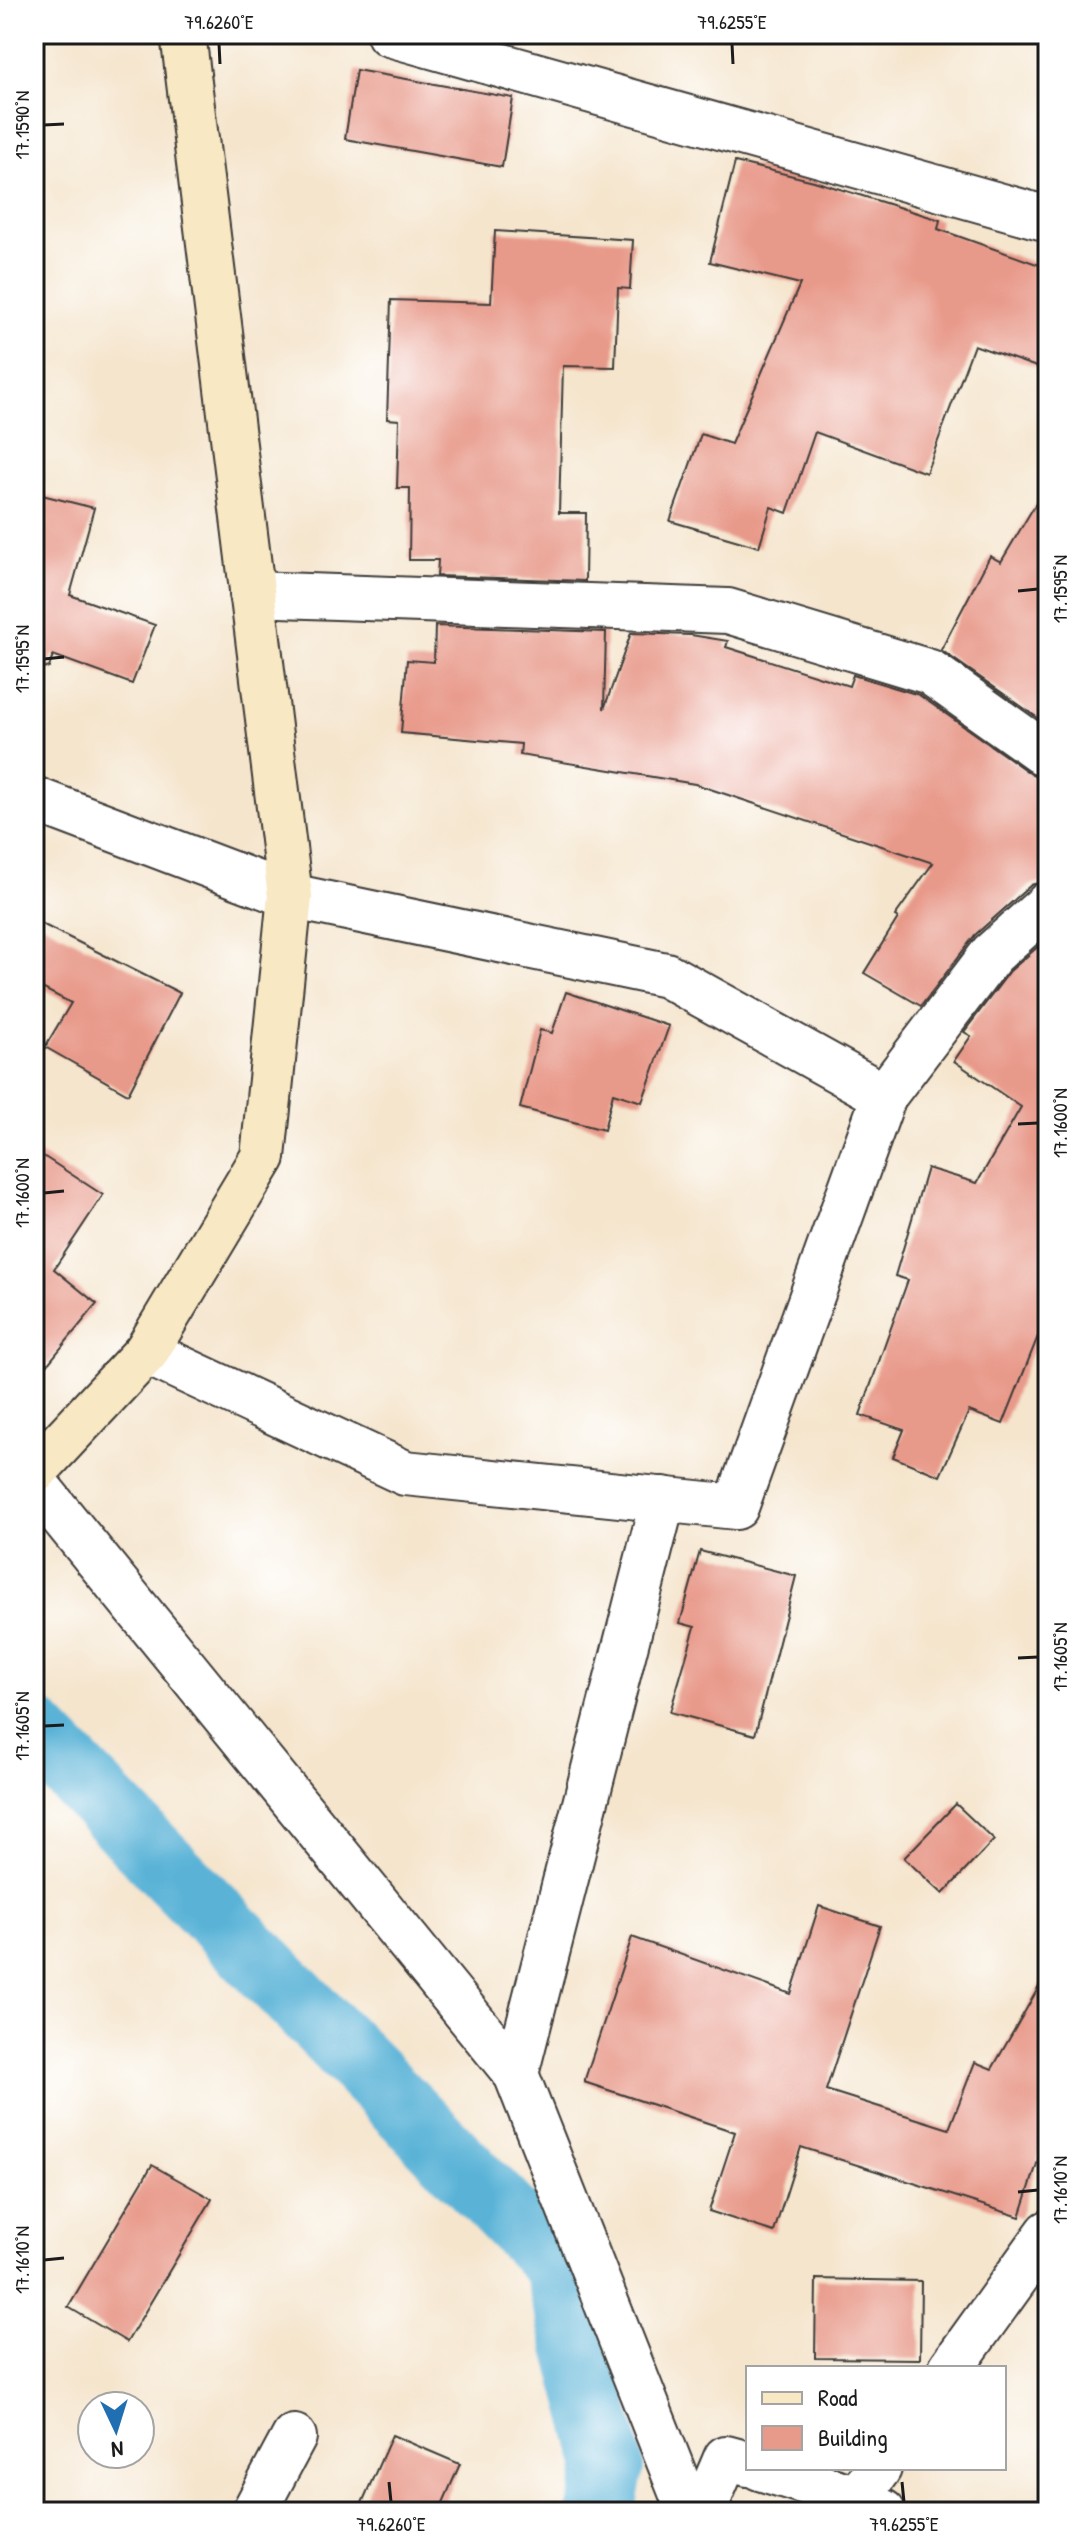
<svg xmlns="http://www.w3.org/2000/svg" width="1082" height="2546" viewBox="0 0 1082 2546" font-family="'Patrick Hand',sans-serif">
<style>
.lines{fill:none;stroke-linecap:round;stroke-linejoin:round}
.canal{stroke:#5ab3d7;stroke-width:68}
.building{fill:#e89a8a}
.minor-casing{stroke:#3d3a37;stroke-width:48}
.secondary-casing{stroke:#3d3a37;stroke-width:48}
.minor{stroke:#fff;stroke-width:44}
.secondary{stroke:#f8e8c3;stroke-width:44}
.ticks{fill:none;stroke:#1c1c1c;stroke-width:3}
.neatline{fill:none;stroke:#1c1c1c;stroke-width:3}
.ticks-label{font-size:20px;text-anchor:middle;fill:#1c1c1c}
</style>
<rect width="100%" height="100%" fill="#fff"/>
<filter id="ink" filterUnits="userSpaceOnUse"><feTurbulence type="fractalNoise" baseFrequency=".0125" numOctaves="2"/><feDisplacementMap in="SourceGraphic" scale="16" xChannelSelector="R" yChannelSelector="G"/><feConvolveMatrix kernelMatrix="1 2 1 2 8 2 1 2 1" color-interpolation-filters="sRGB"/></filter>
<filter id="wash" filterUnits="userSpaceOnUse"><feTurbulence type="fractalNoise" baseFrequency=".006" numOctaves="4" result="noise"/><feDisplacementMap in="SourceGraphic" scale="32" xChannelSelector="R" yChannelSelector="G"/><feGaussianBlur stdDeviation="1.8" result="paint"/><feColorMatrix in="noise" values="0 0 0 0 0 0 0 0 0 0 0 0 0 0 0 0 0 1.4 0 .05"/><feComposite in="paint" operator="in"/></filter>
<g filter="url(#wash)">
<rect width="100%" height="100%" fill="#f5e5cd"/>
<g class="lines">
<path class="canal" d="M34 1732 556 2264 610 2466 601 2512"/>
</g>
<g id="blocks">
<g class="building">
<path d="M356 70 513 98 502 167 345 139Z"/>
<path d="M735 162 814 181 940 220 938 229 1048 268V371L974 345 926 473 815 432 787 513 771 507 759 547 670 521 701 434 731 444 800 284 710 262Z"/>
<path d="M495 231 633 240 630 289 618 288 615 367 563 366 559 513H586L585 581 437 576 438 560H409L410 488H397L399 420 387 419 391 300 491 303Z"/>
<path d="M1048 483V725L941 650 990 556 1001 562Z"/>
<path d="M34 493 94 508 70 595 155 625 132 684 53 655 49 668 34 666Z"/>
<path d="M435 626 606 632 604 709 631 633 691 635 728 641 726 647 849 686 853 675 919 695 1034 776 1048 781V880L1031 885 975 935 921 1006 864 973 898 918 895 916 933 863 695 784 520 755 521 744 401 733 407 660 434 662Z"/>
<path d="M34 920 180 993 128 1094 45 1047 71 1003 34 984Z"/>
<path d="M1048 938V1311L1003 1424 969 1411 940 1476 893 1457 904 1430 860 1415 908 1280 895 1276 927 1168 977 1183 1021 1107 954 1061 971 1036 964 1032 1010 971Z"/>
<path d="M566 992 669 1026 642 1102 613 1093 604 1130 520 1108 540 1030 552 1033Z"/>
<path d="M34 1150 103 1195 54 1269 97 1304 34 1381Z"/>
<path d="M700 1551 796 1576 755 1735 670 1712 695 1627 680 1623Z"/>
<path d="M956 1804 994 1840 943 1894 904 1858Z"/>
<path d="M819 1906 880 1926 826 2090 949 2129 975 2062 992 2069 1048 1971V2129L1020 2217 801 2147 774 2232 709 2211 735 2132 584 2082 632 1937 791 1994Z"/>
<path d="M152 2165 212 2199 127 2342 68 2307Z"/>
<path d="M816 2279 921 2281 920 2359 815 2358Z"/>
<path d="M392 2435 460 2464 439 2512H358Z"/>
</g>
</g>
</g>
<g filter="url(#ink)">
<use href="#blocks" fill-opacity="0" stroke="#3d3a37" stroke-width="2"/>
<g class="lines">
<g class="minor-casing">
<g id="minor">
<path d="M389 34 1048 219"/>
<path d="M252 594 728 611 930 672 1048 756"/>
<path d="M34 799 290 896 666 975 884 1096"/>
<path d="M146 1352 405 1473 736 1507 884 1096 992 954 1048 904"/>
<path d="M34 1482 516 2074 689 2512"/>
<path d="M516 2074 663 1499"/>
<path d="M951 2368 1048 2233"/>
<path d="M760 2468 857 2498 883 2512"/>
<path d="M857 2498 879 2468"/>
<path d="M254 2512 294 2437"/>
<path d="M703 2512 726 2458 748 2464"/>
</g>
</g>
<g class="secondary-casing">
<path id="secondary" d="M34 1472 146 1352 263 1157 290 896 183 34"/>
</g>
<use href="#minor" class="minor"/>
<use href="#secondary" class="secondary"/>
</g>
</g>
<path class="ticks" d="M219 44 220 64M732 44 733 64M44 125 64 124M1018 591 1038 589M44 659 64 657M1018 1124 1038 1123M44 1193 64 1191M1018 1658 1038 1657M44 1726 64 1725M1018 2192 1038 2190M44 2260 64 2258M389 2482 391 2502M902 2482 904 2502"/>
<rect width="1082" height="2546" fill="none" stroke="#fff" stroke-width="88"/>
<rect x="746" y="2366" width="260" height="104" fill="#ffffff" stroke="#a4a4a4" stroke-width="2"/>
<rect x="762" y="2392" width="40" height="12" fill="#f8e8c3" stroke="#a4a4a4" stroke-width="2"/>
<text x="818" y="2406" font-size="24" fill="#1c1c1c">Road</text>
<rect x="762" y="2426" width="40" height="24" fill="#e89a8a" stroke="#a4a4a4" stroke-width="2"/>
<text x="818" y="2446" font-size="24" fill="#1c1c1c">Building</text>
<g transform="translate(116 2430) rotate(176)"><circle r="38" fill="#ffffff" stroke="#a4a4a4" stroke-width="2"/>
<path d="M0-6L14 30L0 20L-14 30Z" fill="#1f6fb2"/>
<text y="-12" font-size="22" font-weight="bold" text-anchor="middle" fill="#1c1c1c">N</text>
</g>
<rect x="44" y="44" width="994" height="2458" class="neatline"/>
<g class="ticks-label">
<text x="219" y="29">79.6260°E</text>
<text x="732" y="29">79.6255°E</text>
<text transform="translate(22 125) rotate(-90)" y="7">17.1590°N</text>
<text transform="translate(1060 589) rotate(-90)" y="7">17.1595°N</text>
<text transform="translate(22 659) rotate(-90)" y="7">17.1595°N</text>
<text transform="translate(1060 1123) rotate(-90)" y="7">17.1600°N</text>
<text transform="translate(22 1193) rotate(-90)" y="7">17.1600°N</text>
<text transform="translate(1060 1657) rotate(-90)" y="7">17.1605°N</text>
<text transform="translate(22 1726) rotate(-90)" y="7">17.1605°N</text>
<text transform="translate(1060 2190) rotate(-90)" y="7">17.1610°N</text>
<text transform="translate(22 2260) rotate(-90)" y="7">17.1610°N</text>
<text x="391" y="2531">79.6260°E</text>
<text x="904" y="2531">79.6255°E</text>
</g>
</svg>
